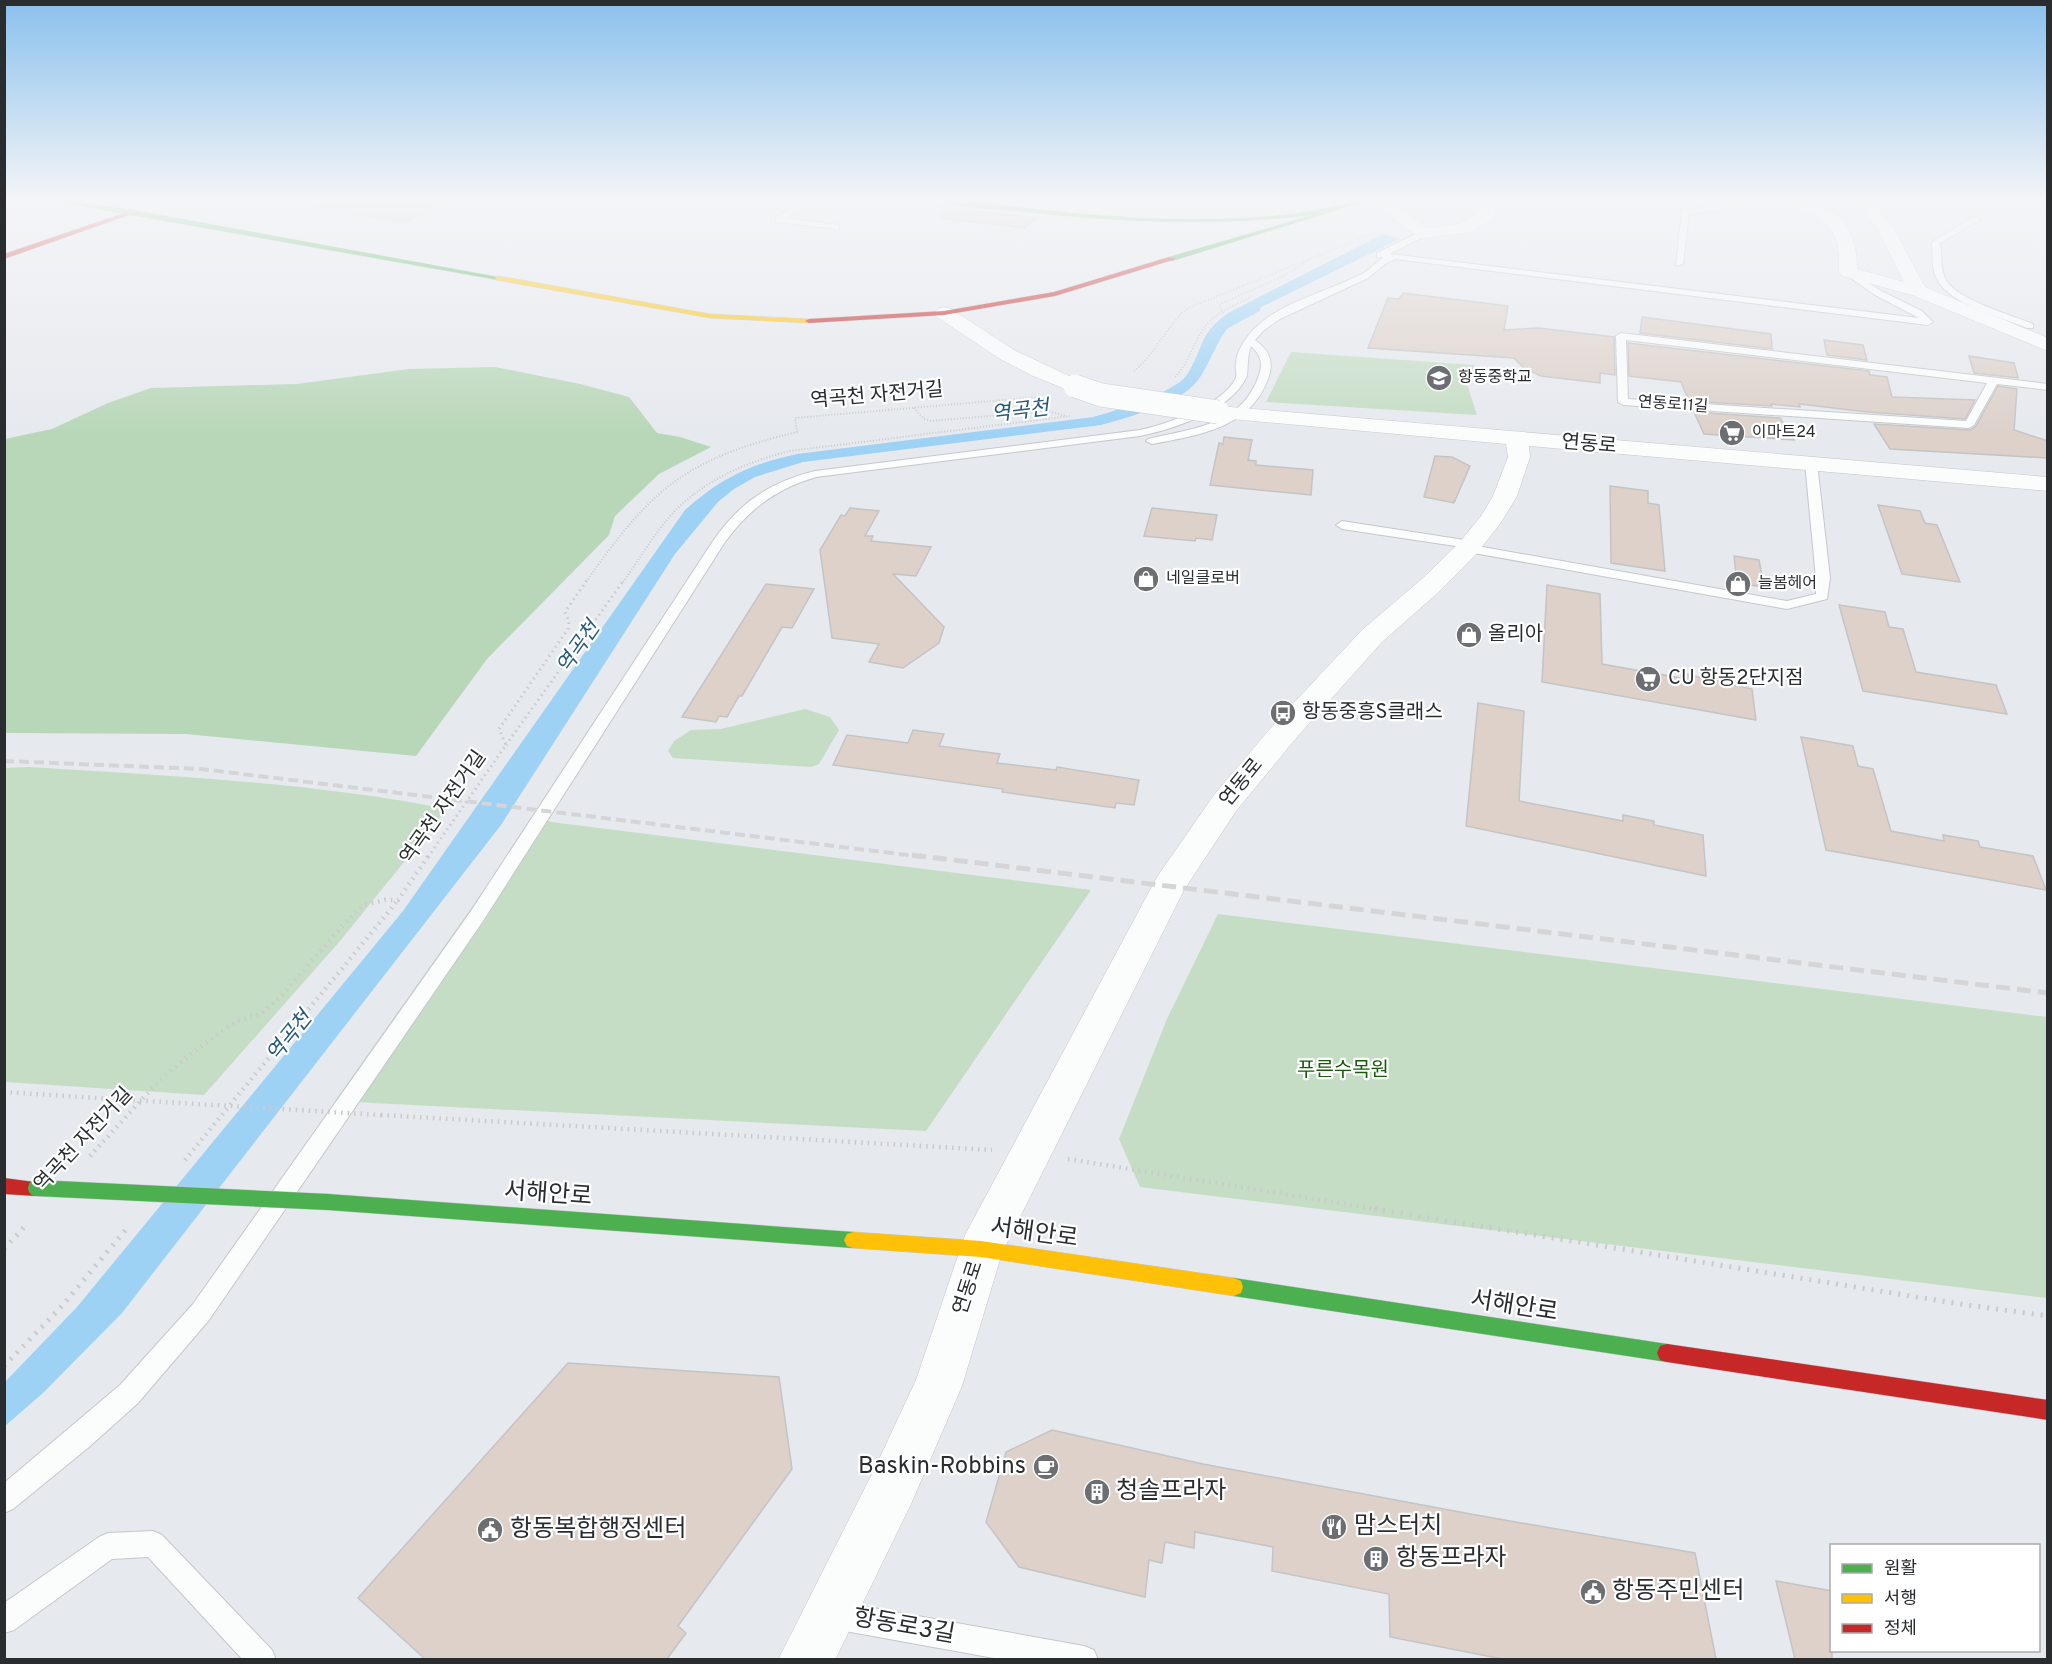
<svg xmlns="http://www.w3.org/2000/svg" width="2052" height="1664" viewBox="0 0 2052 1664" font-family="Overpass,'Noto Sans KR',sans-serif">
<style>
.green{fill:#c5ddc5}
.forest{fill:#b8d7b8}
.water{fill:#9ed2f5}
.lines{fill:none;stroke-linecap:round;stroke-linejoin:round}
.stream{stroke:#9ed2f5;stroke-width:5}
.building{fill:#ddd1ca;stroke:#c4c4c5;stroke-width:1.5}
.lane-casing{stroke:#c5c7cc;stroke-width:2}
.street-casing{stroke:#c5c7cc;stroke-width:1}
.fast-casing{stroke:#c5c7cc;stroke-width:1}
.slow-casing{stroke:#c5c7cc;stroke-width:1}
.jam-casing{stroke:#c5c7cc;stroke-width:1}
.path-far3{stroke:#c9cacb;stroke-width:2;stroke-dasharray:1 2;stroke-linecap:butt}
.path-far2{stroke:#c9cacb;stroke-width:3;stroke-dasharray:1.5 4;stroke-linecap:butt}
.path-far1{stroke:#c9cacb;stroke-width:4.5;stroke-dasharray:1.5 5;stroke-linecap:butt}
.path{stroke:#c9cacb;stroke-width:5;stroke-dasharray:2 7;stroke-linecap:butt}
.lane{fill:#fbfcfc;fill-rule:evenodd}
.street{fill:#fbfcfc;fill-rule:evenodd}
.fast{fill:#4caf50;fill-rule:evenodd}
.slow{fill:#ffc107;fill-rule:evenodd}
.jam{fill:#c62828;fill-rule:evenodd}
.rail-far1{stroke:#d5d5d7;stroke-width:4;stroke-dasharray:10 5;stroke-linecap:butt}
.rail{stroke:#d5d5d7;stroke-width:5;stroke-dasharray:14 7;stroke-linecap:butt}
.street-bridge-casing{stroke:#c5c7cc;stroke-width:24;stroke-linecap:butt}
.fast-bridge-casing{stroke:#c5c7cc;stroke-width:17;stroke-linecap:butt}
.path-bridge{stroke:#c9cacb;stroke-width:4.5;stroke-dasharray:1.5 5;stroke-linecap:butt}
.street-bridge{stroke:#fbfcfc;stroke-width:23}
.fast-bridge{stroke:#4caf50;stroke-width:16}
.labels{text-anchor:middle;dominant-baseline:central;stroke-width:4.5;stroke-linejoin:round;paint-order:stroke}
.far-poi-label{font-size:16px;fill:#2a2d30;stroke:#fff;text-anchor:start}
.far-street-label{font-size:16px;fill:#2a2d30;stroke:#fff}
.street-label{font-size:20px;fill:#2a2d30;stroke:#fff}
.poi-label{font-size:20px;fill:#2a2d30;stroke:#fff;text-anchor:start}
.park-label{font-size:20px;fill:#155c09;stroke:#fff}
.water-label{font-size:21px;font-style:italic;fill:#255a7c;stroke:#fff}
.near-street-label{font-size:24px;fill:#2a2d30;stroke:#fff}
.near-poi-label{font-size:24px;fill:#2a2d30;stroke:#fff;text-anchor:start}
</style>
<rect width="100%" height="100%" fill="#e6e9ee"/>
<g class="green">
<path d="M325 201H449L406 223 307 209Z"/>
<path d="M1291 352 1474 365 1476 379 1465 378 1477 415 1266 402Z"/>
<path d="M805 709 830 717 839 730 819 764 811 767 673 758 668 751 674 741 691 730 721 729Z"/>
<path d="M29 767C169 776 309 782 447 809L340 941 204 1095 5 1082V768Z"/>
<path d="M537 815 551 822 1091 890 926 1131 335 1101Z"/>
<path d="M1218 914 2047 1017V1298L1140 1187 1119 1139 1167 1019Z"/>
</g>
<path class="forest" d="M495 367 580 384 629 397 657 433 680 437 711 447 659 474 615 516 609 535 487 659 416 756 186 734 5 733V439L52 429 108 403 151 388 297 384 409 369Z"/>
<path class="water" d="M1383 234 1400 239 1235 320C1217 337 1212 361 1198 380 1183 402 1127 418 1101 425L803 462 755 477 734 489 718 502 675 554 501 825 122 1313 43 1393 5 1426V1382L77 1307 403 911 685 510C721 478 751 464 797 454L1093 417C1115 411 1173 393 1186 376 1205 348 1197 334 1230 312Z"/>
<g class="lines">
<path class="stream" d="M1223 328 1258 309"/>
</g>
<g class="building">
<path d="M941 205 948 208 1036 218 1025 228 941 218Z"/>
<path d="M1403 293 1508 306 1504 330 1539 328 1614 337 1615 375 1600 373V383L1541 376 1524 368 1514 358 1368 348 1388 298 1399 299Z"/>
<path d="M1642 317 1771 334 1772 349 1640 333Z"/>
<path d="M1824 340 1863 345 1867 360 1827 355Z"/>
<path d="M1628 343 1869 371 1870 375 1887 377 1892 397 1975 400 1965 419 1867 412 1799 404 1800 407 1771 404 1772 406 1689 401 1681 382 1629 376Z"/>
<path d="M1969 356 2014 363 2018 378 1974 373Z"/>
<path d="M1998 386 2017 389 2014 430 2048 441V458L1890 449 1874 424 1970 430 1976 426Z"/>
<path d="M1694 412 1780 418 1794 440 1704 434Z"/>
<path d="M1224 437 1252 440 1248 460 1256 461V465L1313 470 1311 495 1210 485 1219 443 1223 444Z"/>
<path d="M1435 456 1452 457 1470 466 1454 503 1424 497Z"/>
<path d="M1610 486 1648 491V503L1659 505 1665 571 1611 563Z"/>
<path d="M1878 505 1920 511 1925 523 1937 525 1960 582 1902 574Z"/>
<path d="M850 508 879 511 865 536H873L871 541 931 547 916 576 893 574 944 627 939 643 903 668 869 662 879 644 832 638 820 550 841 515 845 516Z"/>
<path d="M1152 508 1217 515 1212 540 1196 538 1195 541 1144 536Z"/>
<path d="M1734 556 1759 560 1764 587 1737 583Z"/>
<path d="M766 584 814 589 792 628 782 627 742 696H739L727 717 719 716 716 722 682 717Z"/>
<path d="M1547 585 1600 594 1602 664 1681 678V673L1752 689 1756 720 1542 682Z"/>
<path d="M1839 605 1885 612 1889 627 1903 629 1916 672 1996 685 2007 714 1863 691Z"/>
<path d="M1478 703 1524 711 1519 801 1623 821V815L1654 821V825L1703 835 1706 876 1466 826Z"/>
<path d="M913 730 944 734 939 746 1000 754 997 763 1056 770 1057 767 1139 780 1134 805 1116 803 1115 808 1002 792 1003 789 833 765 847 735 908 743Z"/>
<path d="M1801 737 1853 746 1858 766 1873 769 1891 831 1944 841 1943 835 1978 841 1980 847 2033 856 2046 890 1826 850Z"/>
<path d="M568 1363 779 1377 792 1469 678 1626 686 1633 667 1659H425L358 1598Z"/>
<path d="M1052 1430 1203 1464 1476 1515 1695 1553 1716 1659H1502L1390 1637 1389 1594 1272 1571 1273 1547 1195 1532 1194 1548 1165 1542 1162 1563 1149 1560 1145 1597 1019 1567 986 1522 1006 1452Z"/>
<path d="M1776 1581 1832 1591V1659H1795Z"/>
</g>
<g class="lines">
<g class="lane-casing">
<g id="lane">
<path d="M801 201H811L787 218 836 225H839V229L776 222V218Z"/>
<path d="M1076 201H1084L1072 217H1066L1065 215Z"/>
<path d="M1732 201H1745L1716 211 1689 214 1683 264 1676 266 1682 210 1715 207Z"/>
<path d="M1974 217 1981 219 1940 243C1942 255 1940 269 1946 280 1957 300 2012 315 2033 324V328H2027C2003 318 1947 303 1937 279 1931 268 1933 254 1932 242Z"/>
<path d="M1424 230 1427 231V235L1390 254 1919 318 1875 295 1845 274V270L1848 269 1881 291 1922 311 1933 322 1928 325 1395 259 1385 264 1368 278 1280 319 1264 330 1255 340C1268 349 1274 360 1269 376 1252 428 1200 435 1152 444L1146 441 1148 439C1193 428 1242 426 1259 375 1263 363 1261 355 1251 346 1246 359 1249 372 1246 378 1230 411 1173 429 1140 436L816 477C776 489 749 509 725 542L483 921 209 1320 138 1403 89 1447 13 1509 4 1513V1483L120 1385 193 1304 471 911 713 541C739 503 770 482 815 471L1140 430C1167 424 1223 405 1236 378 1237 374 1235 369 1236 364 1236 351 1246 337 1255 328 1281 302 1329 291 1362 274 1370 270 1375 262 1384 258L1377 257V253Z"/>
<path d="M1621 333 2048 384V390L1997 384 1974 425 1969 428 1623 405 1618 402 1616 336ZM1626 340 1987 383 1966 421 1628 399Z"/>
<path d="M1811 460 1817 463 1830 578 1827 599 1787 609 1468 552 1462 547 1342 529 1336 525 1342 521 1471 541 1475 542 1477 546 1787 601 1816 594V578L1805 463Z"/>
<path d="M153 1531 162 1535 272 1650 276 1660H243L148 1557 112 1559 14 1630 4 1633V1603L99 1537 108 1533Z"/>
<path d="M834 1601 1084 1646 1094 1650 1098 1660H1005L834 1629 824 1625 820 1615 824 1605Z"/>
</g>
</g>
<g class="street-casing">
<g id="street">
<path d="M1371 201H1390L1427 228C1451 225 1473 227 1484 201H1500L1492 219 1472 232 1424 238 1418 237Z"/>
<path d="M1783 201C1831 201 1857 218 1857 269L1904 282 1877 228 1856 201H1873L1893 227 1925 287 2048 338V351L1912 295 1842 276 1839 272C1841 223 1826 220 1785 204Z"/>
<path d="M944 307 951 309 1014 350 1082 382 1085 386 1082 390 1075 392 1068 390 1033 376 1000 359 937 317 935 313 937 309Z"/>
<path d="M1218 406 2048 477V491L1529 446 1530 457 1517 496 1500 524 1477 553 1441 590 1382 642 1297 737 1236 811 1184 890 1002 1253 962 1386 911 1504 835 1660H778L875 1468 916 1380 965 1235 1157 877 1214 795 1275 723 1362 630 1423 578 1459 543 1481 516 1493 496 1508 457 1506 444 1210 417 1207 412 1210 407Z"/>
</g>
</g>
<g class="fast-casing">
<g id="fast">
<path d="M52 201H71L133 210 503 278 499 280Z"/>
<path d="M945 201H968C1058 212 1149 223 1240 218 1264 217 1288 215 1312 211 1331 208 1347 201 1366 201L1172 261H1169V257L1313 215C1214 227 1116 222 1017 211 997 209 963 209 945 201Z"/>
<path d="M328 1194 853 1232 859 1234 862 1240 859 1246 853 1248 328 1210 322 1208 319 1202 322 1196Z"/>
<path d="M1234 1278 1667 1344 1674 1346 1677 1353 1674 1360 1667 1362 1234 1296 1227 1293 1225 1287 1227 1281Z"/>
</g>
</g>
<g class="slow-casing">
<g id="slow">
<path d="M499 276 710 314 809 319 813 321 809 323 710 318 496 280 495 278Z"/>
<path d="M853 1232 981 1241 1234 1278 1241 1281 1243 1287 1241 1293 1234 1296 981 1257 853 1248 847 1246 844 1240 847 1234Z"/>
</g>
</g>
<g class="jam-casing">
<g id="jam">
<path d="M127 212 129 215 4 259V254Z"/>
<path d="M1169 257 1176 259 1055 296 944 315 809 323 805 321 809 319 944 311 1054 292Z"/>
<path d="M4 1178 42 1183 45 1188 42 1193 36 1196 4 1194Z"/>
<path d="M1667 1344 2048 1400V1420L1667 1362 1660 1360 1657 1353 1660 1346Z"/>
</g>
</g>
<g class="path-far3">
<path d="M1223 313 1219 306 1222 303 1282 277 1305 263"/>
<path d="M1134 371C1156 353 1166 326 1188 308L1379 231"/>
<path d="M1175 377C1190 362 1194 340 1207 324 1218 311 1236 305 1251 297"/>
<path d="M914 408 924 419 931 421 1048 411 1066 416"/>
<path d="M586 582C651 489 685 459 797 432L795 418 1038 397"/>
<path d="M623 582C639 560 654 534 672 514 704 480 746 462 790 451L1070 416"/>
</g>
<g class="path-far2">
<path d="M506 745 624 580"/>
<path d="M428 857 506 745 499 729 568 629 569 622 565 612 587 580"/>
</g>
<g class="path-far1">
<path d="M4 1092 114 1099"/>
<path d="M381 1115 992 1150"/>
<path d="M90 1156 160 1080 188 1056 235 1022 261 1014 282 995 346 922 364 905 385 900H398L429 855"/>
<path d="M1068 1159 1383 1210"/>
<path d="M185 1160 399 899"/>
</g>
<g class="path">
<path d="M1374 1209 1960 1304 2048 1316"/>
<path d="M4 1249 28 1223"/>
<path d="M4 1366 62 1306 128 1227"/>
</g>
<use href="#lane" class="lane"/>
<use href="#street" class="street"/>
<use href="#fast" class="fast"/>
<use href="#slow" class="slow"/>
<use href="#jam" class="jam"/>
<path class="rail-far1" d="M4 761 201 769 924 857"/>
<path class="rail" d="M912 855 2048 993"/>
<g class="street-bridge-casing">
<path id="street-bridge" d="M1075 386 1101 395 1218 412"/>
</g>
<g class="fast-bridge-casing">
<path id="fast-bridge" d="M36 1188 328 1202"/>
</g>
<path class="path-bridge" d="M114 1099 381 1115"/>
<use href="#street-bridge" class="street-bridge"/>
<use href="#fast-bridge" class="fast-bridge"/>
</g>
<linearGradient id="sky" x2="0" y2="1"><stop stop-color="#8ac0ed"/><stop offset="0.46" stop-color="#f4f5f7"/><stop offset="1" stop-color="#f4f5f7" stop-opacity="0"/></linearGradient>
<rect width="2052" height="434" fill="url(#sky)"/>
<defs>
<g id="school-disc" transform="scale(1.35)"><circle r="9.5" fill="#6c6f72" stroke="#fff"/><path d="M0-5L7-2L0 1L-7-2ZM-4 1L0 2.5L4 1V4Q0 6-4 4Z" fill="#fff"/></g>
<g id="supermarket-disc" transform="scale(1.35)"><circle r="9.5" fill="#6c6f72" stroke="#fff"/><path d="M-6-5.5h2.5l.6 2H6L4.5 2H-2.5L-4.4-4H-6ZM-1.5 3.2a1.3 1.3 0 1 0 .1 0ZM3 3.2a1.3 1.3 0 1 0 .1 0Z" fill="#fff"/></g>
<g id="shop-disc" transform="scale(1.35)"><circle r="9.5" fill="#6c6f72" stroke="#fff"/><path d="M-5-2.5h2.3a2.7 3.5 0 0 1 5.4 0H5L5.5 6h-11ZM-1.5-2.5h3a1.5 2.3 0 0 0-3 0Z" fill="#fff"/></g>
<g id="bus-disc" transform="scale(1.35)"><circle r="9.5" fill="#6c6f72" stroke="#fff"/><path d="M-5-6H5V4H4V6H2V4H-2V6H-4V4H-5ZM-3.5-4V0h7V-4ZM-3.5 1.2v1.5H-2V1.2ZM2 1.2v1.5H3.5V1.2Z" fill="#fff"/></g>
<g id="cafe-disc" transform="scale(1.35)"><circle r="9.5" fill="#6c6f72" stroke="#fff"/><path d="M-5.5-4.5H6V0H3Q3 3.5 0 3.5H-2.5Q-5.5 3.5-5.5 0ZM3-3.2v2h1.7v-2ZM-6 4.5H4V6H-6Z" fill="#fff"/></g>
<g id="building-disc" transform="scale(1.35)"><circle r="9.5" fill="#6c6f72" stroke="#fff"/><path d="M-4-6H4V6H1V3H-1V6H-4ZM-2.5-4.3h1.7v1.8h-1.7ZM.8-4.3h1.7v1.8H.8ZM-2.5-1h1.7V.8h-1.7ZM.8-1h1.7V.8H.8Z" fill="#fff"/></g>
<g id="restaurant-disc" transform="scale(1.35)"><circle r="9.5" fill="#6c6f72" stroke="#fff"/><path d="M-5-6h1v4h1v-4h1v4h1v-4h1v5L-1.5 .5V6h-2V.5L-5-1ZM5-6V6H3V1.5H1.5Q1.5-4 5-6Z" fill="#fff"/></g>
<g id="civic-disc" transform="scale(1.35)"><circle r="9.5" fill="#6c6f72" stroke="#fff"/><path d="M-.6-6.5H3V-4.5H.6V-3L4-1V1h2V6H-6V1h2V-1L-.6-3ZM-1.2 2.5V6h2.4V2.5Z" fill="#fff"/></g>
</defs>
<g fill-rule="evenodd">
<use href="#school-disc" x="1439" y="378"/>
<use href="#supermarket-disc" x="1732" y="433"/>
<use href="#shop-disc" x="1146" y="579"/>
<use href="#shop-disc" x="1738" y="584"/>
<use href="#shop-disc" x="1469" y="635"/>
<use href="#supermarket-disc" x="1648" y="679"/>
<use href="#bus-disc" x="1283" y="713"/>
<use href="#cafe-disc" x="1046" y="1467"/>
<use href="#building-disc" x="1097" y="1492"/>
<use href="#restaurant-disc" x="1334" y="1527"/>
<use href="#civic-disc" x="490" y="1530"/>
<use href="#building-disc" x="1376" y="1559"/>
<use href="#civic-disc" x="1593" y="1592"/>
</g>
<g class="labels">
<g class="far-poi-label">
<text x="1458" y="378">항동중학교</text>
<text x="1752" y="433">이마트24</text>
<text x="1166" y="579">네일클로버</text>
<text x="1758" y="584">늘봄헤어</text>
</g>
<g class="far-street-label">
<text transform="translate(1673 405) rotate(4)">연동로11길</text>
</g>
<g class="street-label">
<text transform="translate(877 396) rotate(-5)">역곡천 자전거길</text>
<text transform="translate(1589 445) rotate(5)">연동로</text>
<text transform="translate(1242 783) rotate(-51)">연동로</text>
<text transform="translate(444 808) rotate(-55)">역곡천 자전거길</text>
<text transform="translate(84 1140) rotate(-47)">역곡천 자전거길</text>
<text transform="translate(969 1288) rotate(-72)">연동로</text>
</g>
<g class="poi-label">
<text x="1488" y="635">올리아</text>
<text x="1668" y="679">CU 항동2단지점</text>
<text x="1302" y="713">항동중흥S클래스</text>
</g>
<g class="park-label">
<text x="1343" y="1071">푸른수목원</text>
</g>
<g class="water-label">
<text transform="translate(1020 412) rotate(-7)">역곡천</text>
<text transform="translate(579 648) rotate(-55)">역곡천</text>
<text transform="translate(290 1037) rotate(-51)">역곡천</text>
</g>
<g class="near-street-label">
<text transform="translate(548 1195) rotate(4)">서해안로</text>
<text transform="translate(1034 1234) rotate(8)">서해안로</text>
<text transform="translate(1514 1307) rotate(9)">서해안로</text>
<text transform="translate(904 1627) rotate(10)">항동로3길</text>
</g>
<g class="near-poi-label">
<text x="1026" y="1467" text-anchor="end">Baskin-Robbins</text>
<text x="1116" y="1492">청솔프라자</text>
<text x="1354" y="1527">맘스터치</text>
<text x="510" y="1530">항동복합행정센터</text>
<text x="1396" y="1559">항동프라자</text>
<text x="1612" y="1592">항동주민센터</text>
</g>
</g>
<rect width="2052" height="1664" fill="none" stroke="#2a2d30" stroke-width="12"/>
<rect x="1830" y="1544" width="210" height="108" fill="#ffffff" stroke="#aaabac" stroke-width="1.5"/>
<rect x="1842" y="1564" width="30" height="9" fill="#4caf50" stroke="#aaabac" stroke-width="1.5"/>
<text x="1884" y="1574" font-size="18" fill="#2a2d30">원활</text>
<rect x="1842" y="1594" width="30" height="9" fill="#ffc107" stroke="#aaabac" stroke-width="1.5"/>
<text x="1884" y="1604" font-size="18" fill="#2a2d30">서행</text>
<rect x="1842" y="1624" width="30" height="9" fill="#c62828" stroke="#aaabac" stroke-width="1.5"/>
<text x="1884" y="1634" font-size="18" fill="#2a2d30">정체</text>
</svg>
